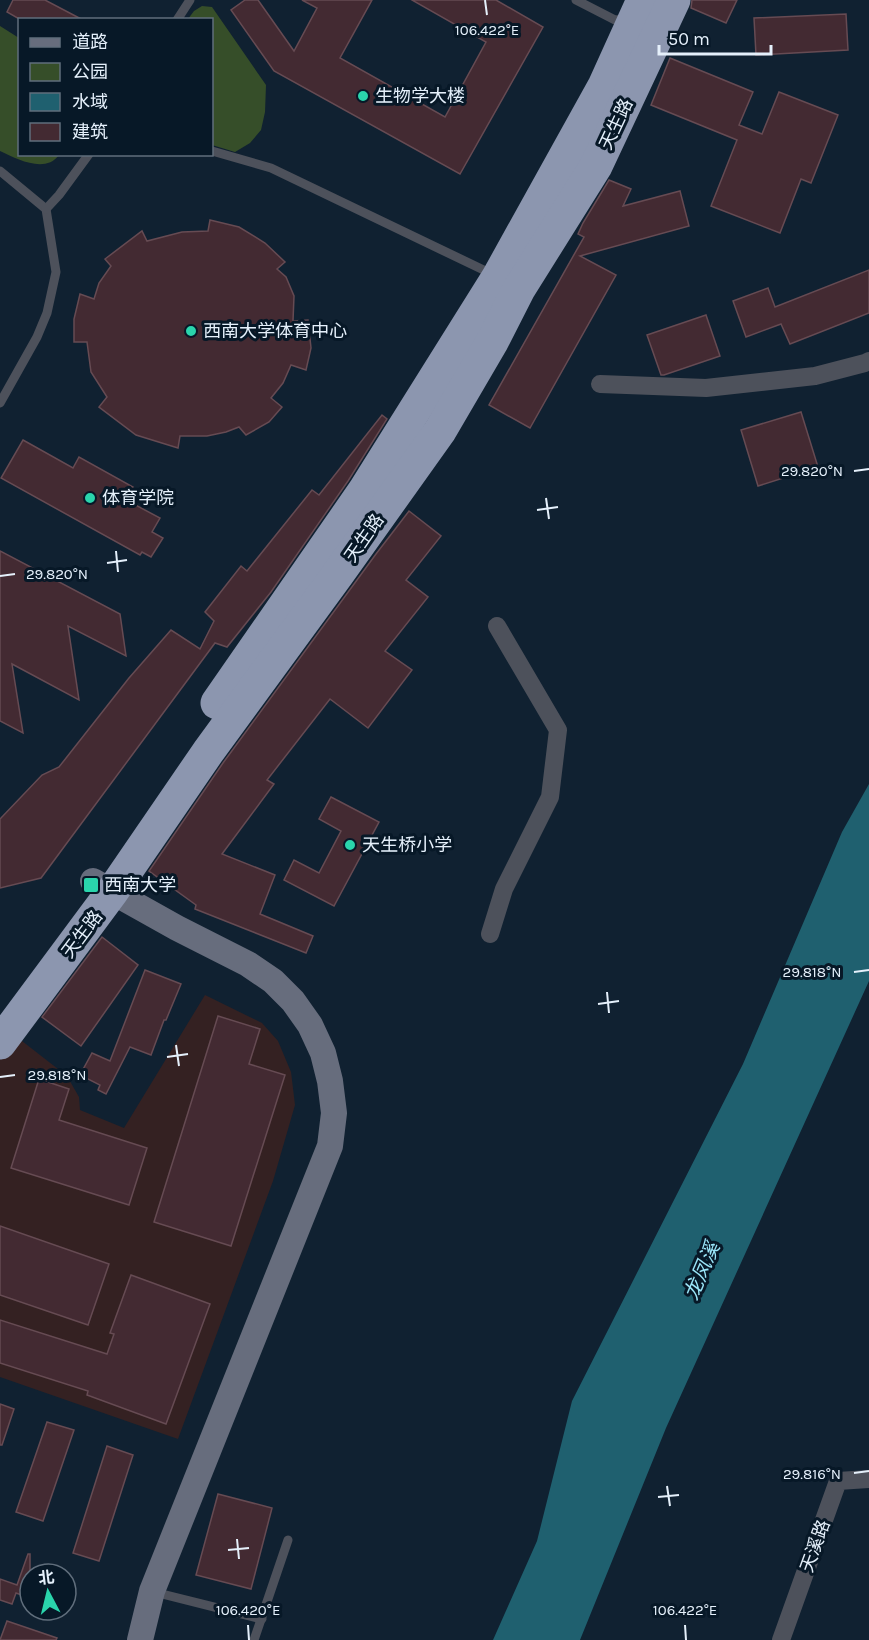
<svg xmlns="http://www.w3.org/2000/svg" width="869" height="1640" viewBox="0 0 869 1640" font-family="Karla,'Noto Sans SC',sans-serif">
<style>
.commercial{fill:#342122}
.green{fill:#364e29}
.water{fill:#1f606f}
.building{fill:#432a32;stroke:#664b53;stroke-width:1.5}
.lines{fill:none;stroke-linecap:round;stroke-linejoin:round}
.lane{stroke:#4d515b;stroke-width:9}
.street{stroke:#4d515b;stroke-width:18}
.secondary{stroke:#676d7d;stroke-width:26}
.highway{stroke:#8c96af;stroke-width:33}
.ticks{fill:none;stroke:#e5f0fb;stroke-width:2}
.poi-dot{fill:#2ad5ac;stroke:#071827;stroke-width:2}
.labels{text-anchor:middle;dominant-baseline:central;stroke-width:6;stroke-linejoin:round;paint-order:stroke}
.poi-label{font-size:18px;fill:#e5f0fb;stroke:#071827;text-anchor:start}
.street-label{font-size:18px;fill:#e5f0fb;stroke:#071827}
.water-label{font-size:20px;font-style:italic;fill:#9be6f9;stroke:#071827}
.ticks-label{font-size:15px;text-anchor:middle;fill:#e5f0fb;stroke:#071827;stroke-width:6;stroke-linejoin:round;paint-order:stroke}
</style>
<rect width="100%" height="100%" fill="#102131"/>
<path class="commercial" d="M205 995 262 1023 278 1041 291 1072 295 1105 273 1181 178 1439 0 1377V1049L13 1034 67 1076 79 1097 80 1110 124 1128Z"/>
<g class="green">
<path d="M202 6 212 7 266 85 265 112 261 130 250 143 235 152 212 145V20L188 19 194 11Z"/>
<path d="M0 26 19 38 20 154 59 155C45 174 17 159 0 151Z"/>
</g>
<path class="water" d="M869 784V981L666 1428 580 1640H493L537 1541 572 1401 743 1064 842 832Z"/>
<g class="building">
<path d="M13 0H45L83 20H21L7 12Z"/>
<path d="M245 0H258L294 51 317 8 302 0H372L340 58 445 117 486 42 412 0H496L543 27 460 174 274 71 231 10Z"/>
<path d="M692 0H737L726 23 691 8Z"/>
<path d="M846 14 848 50 756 55 754 18Z"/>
<path d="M670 58 753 92 739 125 762 134 779 92 838 115 811 183 801 179 780 233 711 206 737 140 651 105Z"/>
<path d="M609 180 631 189 623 206 680 191 689 226 580 256 616 275 530 428 489 405 584 237 578 234 583 223Z"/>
<path d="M210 220 239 227 265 243 285 262 277 269 286 277 294 296 293 321 308 320 311 348 306 370 291 365 283 383 271 398 282 407 269 422 246 435 239 427 226 432 207 436H180L178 448 136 435 99 407 107 397 91 372 87 342H74V319L80 294 94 299 99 283 111 266 105 259 142 231 147 241 182 232 208 231Z"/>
<path d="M869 270V313L790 344 781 324 746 337 733 301 768 288 775 307Z"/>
<path d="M706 315 720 356 664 375H661L647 335Z"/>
<path d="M801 412 818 467 758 486 741 430Z"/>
<path d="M382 415 387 419 348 481 271 592 227 647 215 643 41 878 0 888V819L42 775 59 767 129 678 171 630 200 649 214 621 205 612 241 566 247 571 312 490 319 495Z"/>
<path d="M23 440 73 468 79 457 133 487 126 500 160 518 152 532 163 538 151 557 142 552 140 555 1 478Z"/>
<path d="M409 511 441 536 406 580 428 597 385 651 412 670 368 728 330 699 267 780 274 784 222 854 275 875 260 914 313 936 306 953 195 909 196 905 149 871 223 763 376 554Z"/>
<path d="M0 551 120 614 126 656 68 626 79 700 12 664 23 733 0 721Z"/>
<path d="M331 797 379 822 334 906 284 880 294 860 319 873 341 831 319 819Z"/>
<path d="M102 937 138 965 81 1046 42 1017Z"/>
<path d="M145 970 181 984 166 1020H164L151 1055 130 1047 106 1094 98 1090 100 1085 80 1075 92 1053 110 1061Z"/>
<path d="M218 1016 260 1029 249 1064 285 1075 231 1246 154 1222Z"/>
<path d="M39 1079 69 1089 59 1120 147 1148 129 1205 11 1168Z"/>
<path d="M0 1226 109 1264 88 1325 0 1295Z"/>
<path d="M131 1275 210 1304 166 1424 87 1395 88 1391 0 1363V1320L107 1354 114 1334 110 1333Z"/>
<path d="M0 1404 14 1409 2 1445H0Z"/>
<path d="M47 1422 74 1430 43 1521 16 1512Z"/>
<path d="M107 1446 133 1455 99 1561 73 1553Z"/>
<path d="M218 1494 272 1508 251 1589 196 1575Z"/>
<path d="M28 1554H30V1598L16 1593 12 1604 0 1600V1579L17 1585Z"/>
<path d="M7 1621 57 1638 56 1640H0Z"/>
</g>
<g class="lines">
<g class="lane">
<path d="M576 0 615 20 626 19"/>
<path d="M177 20 190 0"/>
<path d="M212 151 271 168 494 275"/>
<path d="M0 171 46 209 56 272 47 313 37 337 0 403"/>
<path d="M46 209 59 195 89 154"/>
<path d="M154 1592 262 1619"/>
<path d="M254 1640 288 1540"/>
</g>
<g class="street">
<path d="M600 384 706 388 815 376 865 363 869 361"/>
<path d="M490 934 504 889 550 797 558 730 497 626"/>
<path d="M781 1640 838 1481 869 1479"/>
</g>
<path class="secondary" d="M93 881 177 928 248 964 273 981 293 1001 310 1025 323 1053 330 1081 334 1113 330 1146 152 1591 140 1640"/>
<g class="highway">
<path d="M217 703 364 491 498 277 604 86 643 0"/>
<path d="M0 1043 112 892 208 752 338 574 440 431 492 342 519 289 596 166 674 0"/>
</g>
</g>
<path class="ticks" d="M485 0 487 15M854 471 869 469M546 498 549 519M537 510 558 507M116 551 118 572M107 563 127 560M0 576 15 574M854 972 869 970M607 992 609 1013M598 1004 619 1001M176 1045 179 1066M167 1057 188 1054M0 1077 15 1075M854 1473 869 1471M667 1486 670 1506M658 1497 679 1495M237 1539 239 1559M228 1550 249 1548M248 1625 249 1640M685 1625 686 1640"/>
<g class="poi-dot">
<circle cx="363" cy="96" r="6"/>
<circle cx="191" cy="331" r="6"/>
<circle cx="90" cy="498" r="6"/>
<circle cx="350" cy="845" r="6"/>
<rect x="83" y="877" width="16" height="16" rx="3"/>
</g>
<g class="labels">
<g class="poi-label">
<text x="375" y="96">生物学大楼</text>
<text x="203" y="331">西南大学体育中心</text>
<text x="102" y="498">体育学院</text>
<text x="362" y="845">天生桥小学</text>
<text x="104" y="885">西南大学</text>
</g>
<g class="street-label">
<text transform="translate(616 124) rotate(-65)">天生路</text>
<text transform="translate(364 538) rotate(-55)">天生路</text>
<text transform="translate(82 934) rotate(-53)">天生路</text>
<text transform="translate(815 1546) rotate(-70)">天溪路</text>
</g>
<g class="water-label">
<text transform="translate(702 1271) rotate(-67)">龙凤溪</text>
</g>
</g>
<g class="ticks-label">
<text x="487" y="35">106.422°E</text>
<text x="812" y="476">29.820°N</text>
<text x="57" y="579">29.820°N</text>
<text x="812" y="977">29.818°N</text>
<text x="57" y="1080">29.818°N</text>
<text x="812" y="1479">29.816°N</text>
<text x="248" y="1615">106.420°E</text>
<text x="685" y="1615">106.422°E</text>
</g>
<rect x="18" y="18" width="195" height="138" fill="#071827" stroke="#606e7c" stroke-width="1.5"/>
<rect x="30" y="38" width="30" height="9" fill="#676d7d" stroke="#606e7c" stroke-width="1.5"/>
<text x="72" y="48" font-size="18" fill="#e5f0fb">道路</text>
<rect x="30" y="63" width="30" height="18" fill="#364e29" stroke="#606e7c" stroke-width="1.5"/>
<text x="72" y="78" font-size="18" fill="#e5f0fb">公园</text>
<rect x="30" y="93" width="30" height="18" fill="#1f606f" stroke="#606e7c" stroke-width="1.5"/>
<text x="72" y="108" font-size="18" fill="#e5f0fb">水域</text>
<rect x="30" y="123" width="30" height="18" fill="#432a32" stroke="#606e7c" stroke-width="1.5"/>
<text x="72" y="138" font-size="18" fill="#e5f0fb">建筑</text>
<g transform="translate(48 1592) rotate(353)"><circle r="28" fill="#071827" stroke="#606e7c" stroke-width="1.5"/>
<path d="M0-4.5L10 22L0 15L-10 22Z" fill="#2ad5ac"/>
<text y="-9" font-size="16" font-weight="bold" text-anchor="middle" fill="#e5f0fb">北</text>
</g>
<path d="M659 45v9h112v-9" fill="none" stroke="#e5f0fb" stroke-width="3"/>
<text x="668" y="45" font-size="18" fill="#e5f0fb" stroke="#071827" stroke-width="4.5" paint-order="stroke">50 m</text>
</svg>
